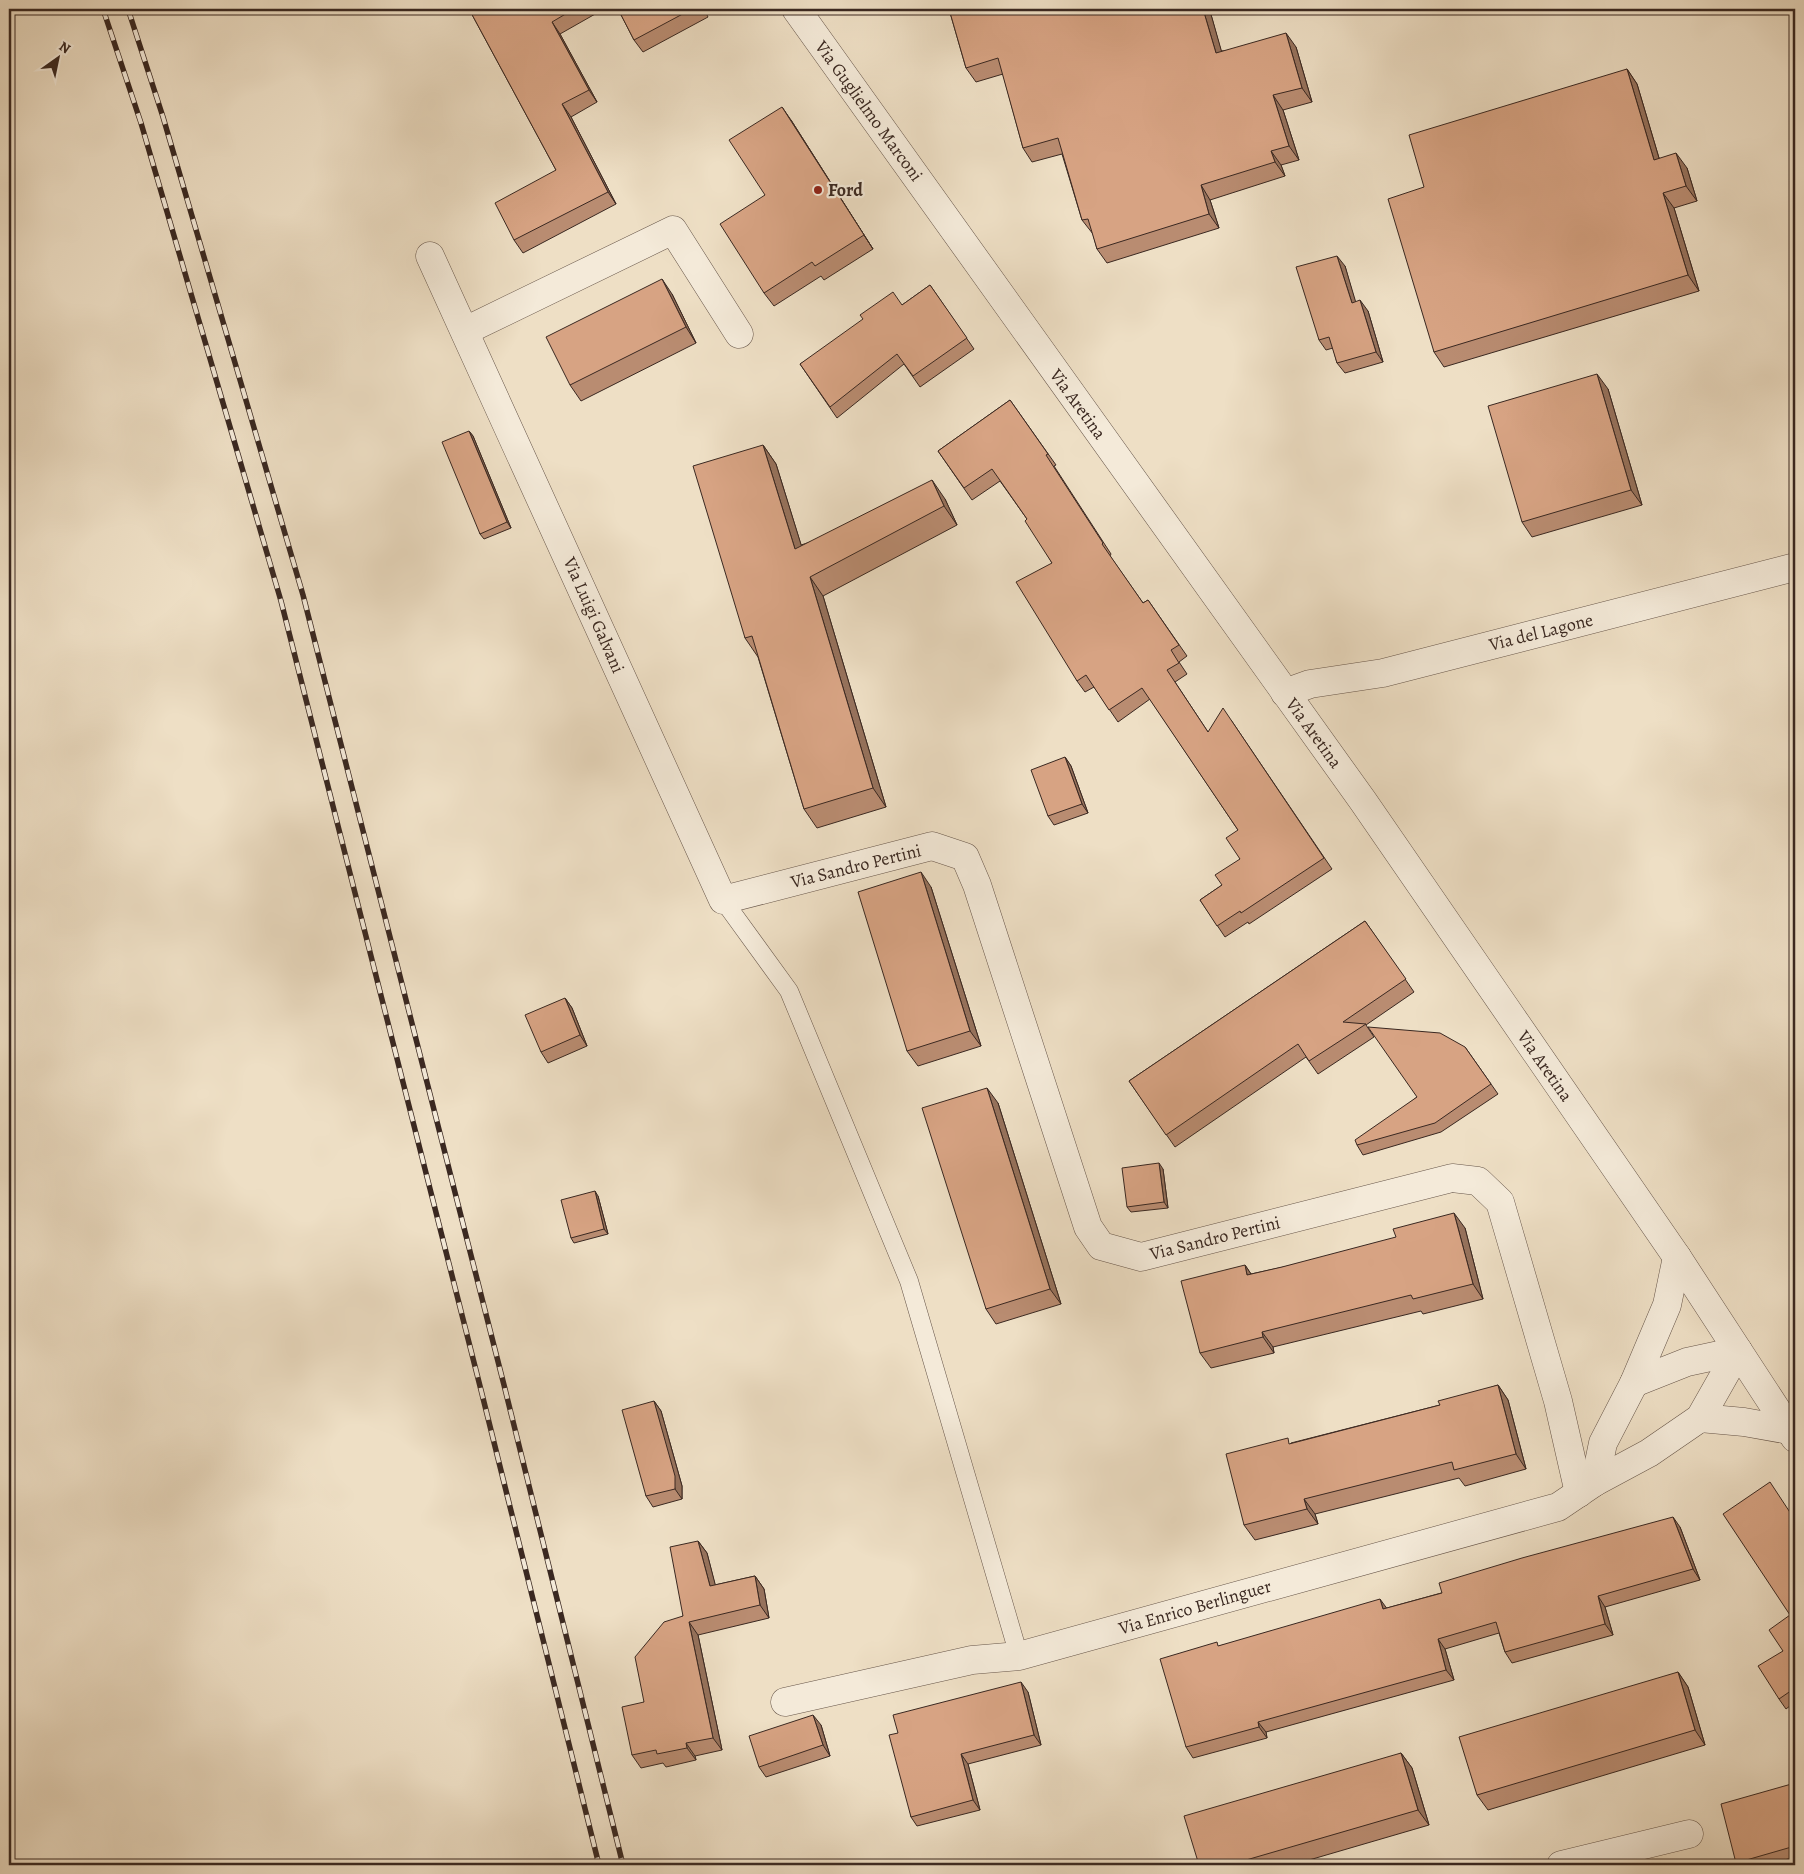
<svg xmlns="http://www.w3.org/2000/svg" width="1804" height="1874" viewBox="0 0 1804 1874" font-family="Alegreya,serif">
<style>
.lines{fill:none;stroke-linecap:round;stroke-linejoin:round}
.service-casing{stroke:#67564a;stroke-width:19}
.minor-casing{stroke:#67564a;stroke-width:29}
.tertiary-casing{stroke:#67564a;stroke-width:29}
.service{stroke:#f4ead9;stroke-width:18}
.minor{stroke:#f4ead9;stroke-width:28}
.tertiary{stroke:#f4ead9;stroke-width:28}
.rail-casing{stroke:#3a2821;stroke-width:5.5}
.rail{stroke:#f4ead9;stroke-width:4;stroke-dasharray:11;stroke-linecap:butt}
.wall{fill:#b98c71;stroke:#3a2821}
.shaded-wall{fill:#96725c;stroke:#3a2821}
.building{fill:#d7a383;stroke:#3a2821}
.poi-dot{fill:#8f2418;stroke:#f4ead9;stroke-width:2}
.labels{text-anchor:middle;dominant-baseline:central;stroke-width:4.5;stroke-linejoin:round;paint-order:stroke}
.street-label{font-size:18px;fill:#3a2821;stroke:#f4ead9}
.poi-label{font-size:18px;font-weight:bold;fill:#3a2821;stroke:#f4ead9;text-anchor:start}
</style>
<rect width="100%" height="100%" fill="#eedfc5"/>
<filter id="stains"><feTurbulence type="fractalNoise" baseFrequency=".004" numOctaves="4"/><feColorMatrix values="0 0 0 0 .2 0 0 0 0 .09 0 0 0 0 .02 0 0 0 .5 -.17"/></filter>
<radialGradient id="worn" r=".72"><stop offset=".6" stop-color="#630" stop-opacity="0"/><stop offset="1" stop-color="#630" stop-opacity=".3"/></radialGradient>
<g class="lines">
<g class="service-casing">
<path id="service" d="M723 900 789 991 909 1281 1019 1656"/>
</g>
<g class="minor-casing">
<g id="minor">
<path d="M430 256 723 900 932 846 965 857 977 885 1088 1227 1101 1246 1141 1257 1452 1178 1478 1181 1500 1202 1558 1401 1579 1493"/>
<path d="M465 331 673 230 739 334"/>
<path d="M1285 693 1310 684 1383 673 1795 567"/>
<path d="M1634 1383 1687 1362 1738 1351"/>
<path d="M1700 1418 1744 1422 1789 1430 1795 1428"/>
<path d="M1595 1482 1603 1443 1634 1383 1667 1305 1677 1257"/>
<path d="M785 1702 972 1660 1019 1656 1558 1507 1595 1482 1649 1453 1700 1418 1738 1351"/>
<path d="M1561 1865 1689 1834"/>
</g>
</g>
<g class="tertiary-casing">
<path id="tertiary" d="M796 9 1363 801 1677 1257 1795 1438"/>
</g>
<use href="#service" class="service"/>
<use href="#minor" class="minor"/>
<use href="#tertiary" class="tertiary"/>
<g class="rail-casing">
<g id="rail">
<path d="M103 9 141 123 281 601 481 1390 599 1865"/>
<path d="M128 9 163 117 303 595 504 1385 623 1865"/>
</g>
</g>
<use href="#rail" class="rail"/>
</g>
<g class="wall">
<path d="M469 9H604L560 34 597 102 571 117 616 204 523 253 514 240 556 170Z"/>
<path d="M618 9H704L708 17 643 52 634 40Z"/>
<path d="M949 9H1218L1210 11 1221 51 1296 47 1312 102 1283 110 1299 160 1281 165 1285 176 1210 200 1219 228 1107 263 1097 249 1093 234 1082 220 1062 154 1032 162 1023 148 1003 74 976 82 966 68Z"/>
<path d="M1627 69 1637 84 1659 158 1687 168 1697 201 1674 208 1699 291 1444 367 1434 352 1424 187Z"/>
<path d="M791 120 873 249 824 280 821 276 774 306 764 293 765 195Z"/>
<path d="M1345 266 1355 302 1368 311 1383 362 1345 373 1337 363 1333 348 1326 350 1319 340Z"/>
<path d="M930 285 974 349 920 387 904 364 837 418 800 364 902 305Z"/>
<path d="M672 294 696 343 581 401 570 385Z"/>
<path d="M1608 389 1642 505 1532 537 1522 522Z"/>
<path d="M1010 400 1056 465 1054 466 1111 554 1110 556 1143 603 1148 600 1187 656 1179 662 1187 674 1175 682 1208 732 1231 720 1332 869 1249 924 1248 922 1225 937 1200 900 1222 885 1240 859 1238 830 1150 699 1118 722 1094 687 1085 692 1077 681 1052 563 1027 519 1000 481 972 500 938 451Z"/>
<path d="M469 431 473 436 511 528 484 539 480 534Z"/>
<path d="M763 445 776 464 801 545 945 499 957 525 823 596 886 807 817 828 804 809 758 657 745 638Z"/>
<path d="M1065 757 1071 766 1088 813 1054 825 1048 816Z"/>
<path d="M931 887 981 1046 918 1066 907 1051Z"/>
<path d="M1365 921 1414 992 1366 1025 1374 1037 1318 1074 1306 1057 1175 1147 1129 1081Z"/>
<path d="M565 998 572 1008 587 1046 548 1063 541 1052Z"/>
<path d="M1465 1047 1498 1094 1441 1132 1363 1155 1357 1145 1417 1097Z"/>
<path d="M998 1103 1061 1304 996 1324 986 1309Z"/>
<path d="M1163 1169 1168 1208 1131 1212 1127 1207Z"/>
<path d="M598 1196 608 1234 574 1243 571 1238Z"/>
<path d="M1465 1228 1483 1299 1423 1314 1421 1311 1273 1347 1274 1353 1211 1368 1200 1353 1245 1265 1251 1274Z"/>
<path d="M1498 1385 1508 1400 1526 1469 1465 1486 1459 1478 1315 1514 1318 1524 1255 1540 1244 1525 1291 1443 1440 1405Z"/>
<path d="M654 1401 661 1411 682 1486V1499L653 1507 646 1496Z"/>
<path d="M1795 1520V1702L1786 1709 1779 1699 1783 1651 1790 1615Z"/>
<path d="M1680 1527 1700 1580 1605 1607 1613 1635 1512 1663 1505 1652 1499 1633 1445 1649 1454 1680 1266 1732 1267 1738 1193 1758 1186 1747 1219 1646 1387 1608Z"/>
<path d="M698 1541 707 1553 715 1585 755 1576 764 1589 769 1618 698 1635 722 1750 695 1756 696 1760 666 1767 663 1763 641 1768 632 1755 644 1702 683 1616Z"/>
<path d="M1678 1672 1688 1687 1705 1745 1488 1810 1477 1795Z"/>
<path d="M1028 1692 1041 1745 968 1764 980 1810 917 1826 911 1817 898 1733Z"/>
<path d="M821 1725 830 1756 766 1777 759 1767Z"/>
<path d="M1401 1753 1412 1768 1429 1825 1292 1865H1199Z"/>
<path d="M1795 1783V1857L1767 1865H1738L1736 1863Z"/>
</g>
<g class="shaded-wall">
<path d="M1203 9H1208L1210 11 1226 67 1216 53Z"/>
<path d="M552 22 560 34 597 102 589 90Z"/>
<path d="M1286 33 1296 47 1312 102 1302 88Z"/>
<path d="M1627 69 1637 84 1664 175 1654 160Z"/>
<path d="M1273 95 1283 110 1299 160 1289 146Z"/>
<path d="M562 104 571 117 616 204 608 192Z"/>
<path d="M782 107 791 120 873 249 864 235Z"/>
<path d="M1271 151 1281 165 1285 176 1275 162Z"/>
<path d="M1676 153 1687 168 1697 201 1686 186Z"/>
<path d="M1201 185 1210 200 1219 228 1209 214Z"/>
<path d="M1663 193 1674 208 1699 291 1688 275Z"/>
<path d="M1337 256 1345 266 1359 313 1352 303Z"/>
<path d="M662 279 672 294 696 343 686 327Z"/>
<path d="M1360 300 1368 311 1383 362 1376 352Z"/>
<path d="M1597 374 1608 389 1642 505 1631 490Z"/>
<path d="M469 431 473 436 511 528 507 522Z"/>
<path d="M763 445 776 464 808 567 795 549Z"/>
<path d="M932 480 945 499 957 525 944 506Z"/>
<path d="M810 577 823 596 886 807 873 788Z"/>
<path d="M1065 757 1071 766 1088 813 1082 804Z"/>
<path d="M921 872 931 887 981 1046 970 1031Z"/>
<path d="M565 998 572 1008 587 1046 580 1035Z"/>
<path d="M987 1088 998 1103 1061 1304 1050 1289Z"/>
<path d="M1159 1163 1163 1169 1168 1208 1164 1202Z"/>
<path d="M595 1191 598 1196 608 1234 604 1229Z"/>
<path d="M1454 1213 1465 1228 1483 1299 1473 1284Z"/>
<path d="M1245 1265 1255 1280 1247 1275Z"/>
<path d="M1262 1332 1273 1347 1274 1353 1263 1337Z"/>
<path d="M1498 1385 1508 1400 1526 1469 1516 1454Z"/>
<path d="M654 1401 661 1411 682 1486V1499L675 1489Z"/>
<path d="M1304 1499 1315 1514 1318 1524 1307 1509Z"/>
<path d="M1673 1517 1680 1527 1700 1580 1693 1569Z"/>
<path d="M698 1541 707 1553 719 1599 710 1586Z"/>
<path d="M755 1576 764 1589 769 1618 760 1605Z"/>
<path d="M1598 1596 1605 1607 1613 1635 1605 1624Z"/>
<path d="M1380 1599 1388 1610 1383 1609Z"/>
<path d="M689 1622 698 1635 722 1750 713 1738Z"/>
<path d="M1438 1639 1445 1649 1454 1680 1446 1670Z"/>
<path d="M1678 1672 1688 1687 1705 1745 1695 1730Z"/>
<path d="M1021 1682 1028 1692 1041 1745 1034 1735Z"/>
<path d="M813 1715 821 1725 830 1756 823 1745Z"/>
<path d="M1258 1722 1266 1732 1267 1738 1259 1727Z"/>
<path d="M686 1743 695 1756 696 1760 687 1748Z"/>
<path d="M1401 1753 1412 1768 1429 1825 1418 1810Z"/>
<path d="M961 1754 968 1764 980 1810 973 1800Z"/>
</g>
<g class="building">
<path d="M469 9H574L552 22 589 90 562 104 608 192 514 240 495 203 556 170Z"/>
<path d="M618 9H692L634 40Z"/>
<path d="M949 9H1203L1216 53 1286 33 1302 88 1273 95 1289 146 1271 151 1275 162 1201 185 1209 214 1097 249 1088 219 1082 220 1058 138 1023 148 998 58 966 68Z"/>
<path d="M1627 69 1654 160 1676 153 1686 186 1663 193 1688 275 1434 352 1388 199 1424 187 1409 135Z"/>
<path d="M782 107 864 235 815 266 812 262 764 293 720 224 765 195 729 140Z"/>
<path d="M1337 256 1352 303 1360 300 1376 352 1337 363 1329 337 1319 340 1296 267Z"/>
<path d="M662 279 686 327 570 385 546 337Z"/>
<path d="M930 285 967 338 913 376 897 354 830 407 800 364 863 319 860 315 893 292 902 305Z"/>
<path d="M1597 374 1631 490 1522 522 1488 406Z"/>
<path d="M1010 400 1048 454 1046 455 1103 543 1102 544 1143 603 1148 600 1179 645 1171 650 1179 663 1167 670 1208 732 1223 708 1324 858 1241 913 1240 911 1217 926 1200 900 1222 885 1215 875 1240 859 1226 838 1238 830 1142 688 1109 710 1086 675 1077 681 1016 582 1052 563 1025 521 1027 519 992 469 964 488 938 451Z"/>
<path d="M469 431 507 522 480 534 442 442Z"/>
<path d="M763 445 795 549 932 480 944 506 810 577 873 788 804 809 752 636 745 638 693 466Z"/>
<path d="M1065 757 1082 804 1048 816 1031 770Z"/>
<path d="M921 872 970 1031 907 1051 858 892Z"/>
<path d="M1365 921 1406 979 1343 1022 1366 1024 1309 1061 1298 1044 1166 1135 1129 1081Z"/>
<path d="M565 998 580 1035 541 1052 525 1015Z"/>
<path d="M1368 1027 1440 1033 1465 1047 1491 1084 1435 1123 1357 1145 1355 1140 1417 1097Z"/>
<path d="M987 1088 1050 1289 986 1309 922 1108Z"/>
<path d="M1159 1163 1164 1202 1127 1207 1122 1168Z"/>
<path d="M595 1191 604 1229 571 1238 561 1200Z"/>
<path d="M1454 1213 1473 1284 1413 1299 1411 1295 1262 1332 1263 1337 1200 1353 1181 1281 1245 1265 1247 1275 1282 1267 1396 1237 1393 1229Z"/>
<path d="M1498 1385 1516 1454 1454 1470 1452 1462 1304 1499 1307 1509 1244 1525 1226 1454 1288 1438 1289 1444 1440 1405 1438 1401Z"/>
<path d="M654 1401 675 1476V1489L646 1496 622 1410Z"/>
<path d="M1770 1482 1795 1520V1688L1779 1699 1758 1666 1783 1651 1769 1630 1790 1615 1723 1514Z"/>
<path d="M1673 1517 1693 1569 1598 1596 1605 1624 1505 1652 1496 1622 1438 1639 1446 1670 1258 1722 1259 1727 1186 1747 1160 1659 1217 1642 1218 1646 1380 1599 1383 1609 1442 1593 1439 1583 1522 1558Z"/>
<path d="M698 1541 710 1586 755 1576 760 1605 689 1622 713 1738 686 1743 687 1748 657 1754 656 1750 632 1755 622 1707 644 1702 635 1657 664 1622 683 1616 670 1547Z"/>
<path d="M1678 1672 1695 1730 1477 1795 1459 1737Z"/>
<path d="M1021 1682 1034 1735 961 1754 973 1800 911 1817 889 1735 898 1733 893 1715Z"/>
<path d="M813 1715 823 1745 759 1767 749 1736Z"/>
<path d="M1401 1753 1418 1810 1229 1865H1199L1184 1816Z"/>
<path d="M1795 1783V1846L1736 1863 1721 1804Z"/>
</g>
<circle class="poi-dot" cx="818" cy="190" r="5"/>
<g class="labels">
<g class="street-label">
<text transform="translate(869 111) rotate(54)">Via Guglielmo Marconi</text>
<text transform="translate(1078 404) rotate(54)">Via Aretina</text>
<text transform="translate(594 615) rotate(66)">Via Luigi Galvani</text>
<text transform="translate(1541 632) rotate(-14)">Via del Lagone</text>
<text transform="translate(1314 733) rotate(54)">Via Aretina</text>
<text transform="translate(856 866) rotate(-14)">Via Sandro Pertini</text>
<text transform="translate(1545 1066) rotate(55)">Via Aretina</text>
<text transform="translate(1215 1238) rotate(-14)">Via Sandro Pertini</text>
<text transform="translate(1195 1607) rotate(-16)">Via Enrico Berlinguer</text>
</g>
<g class="poi-label">
<text x="828" y="190">Ford</text>
</g>
</g>
<rect width="1804" height="1874" fill="none" stroke="#eedfc5" stroke-width="30"/>
<rect x="10" y="10" width="1784" height="1854" fill="none" stroke="#3a2821" stroke-width="2.5"/>
<rect x="15" y="15" width="1774" height="1844" fill="none" stroke="#3a2821"/>
<g transform="translate(58 58) rotate(33)" stroke="#f4ead9" stroke-width="4" paint-order="stroke">
<path d="M0-4L9 19L0 12L-9 19Z" fill="#3a2821"/>
<text y="-8" font-size="14" font-weight="bold" text-anchor="middle" fill="#3a2821">N</text>
</g>
<rect width="100%" height="100%" filter="url(#stains)"/>
<rect width="100%" height="100%" fill="url(#worn)"/>
</svg>
